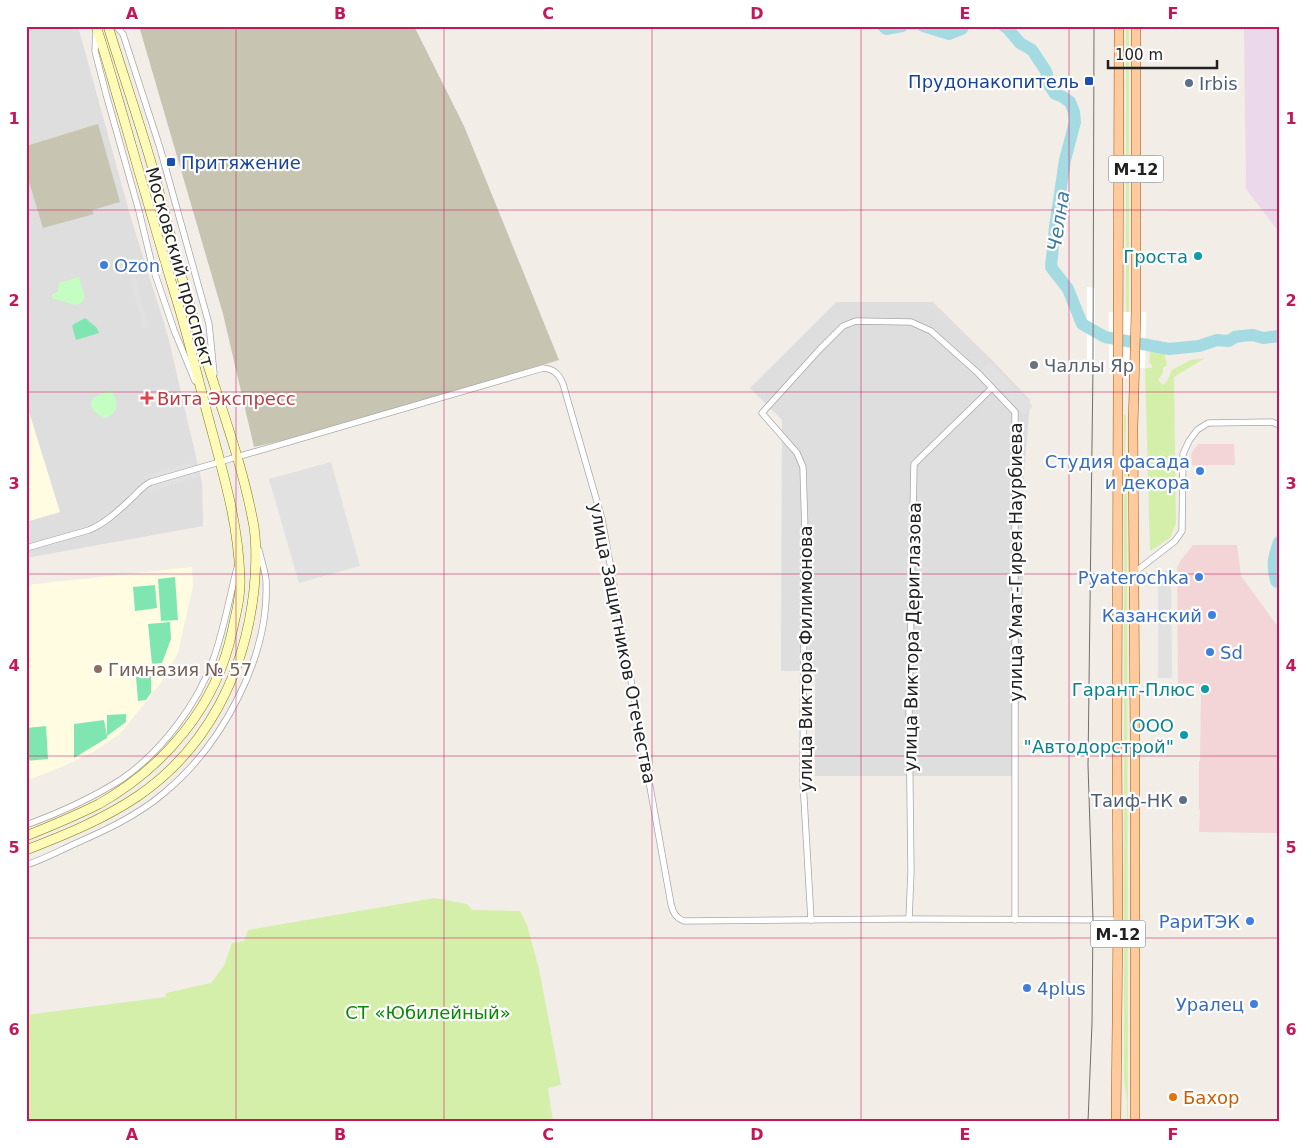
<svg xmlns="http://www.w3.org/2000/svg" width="1305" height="1148" viewBox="0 0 1305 1148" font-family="'DejaVu Sans',sans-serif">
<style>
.residential{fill:#dfdede}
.commercial{fill:#f3d5d7}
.industrial{fill:#ebd8ea}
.education{fill:#fffce2}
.construction{fill:#c7c5b1}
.grass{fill:#d4efa9}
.park{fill:#c4fec2}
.pitch{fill:#7fe6b2}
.parking{fill:#e1e1e1}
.pier{fill:#fff}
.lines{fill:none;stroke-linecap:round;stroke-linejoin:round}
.river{stroke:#a4dbe2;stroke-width:12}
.street-casing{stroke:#a8a8a8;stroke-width:7}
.secondary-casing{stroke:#7f7e00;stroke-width:10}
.primary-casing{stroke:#9d5700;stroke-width:10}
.street{stroke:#fff;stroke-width:5.5}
.secondary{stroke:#fefab8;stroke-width:9}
.primary{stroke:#ffca9e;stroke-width:9}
.tram{stroke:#6f6f6f;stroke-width:1}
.grid{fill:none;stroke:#c2185b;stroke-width:1;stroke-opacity:0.55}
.transit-dot{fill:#1a4fb4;stroke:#fff;stroke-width:2}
.service-dot{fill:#5c6f8a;stroke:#fff;stroke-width:2}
.culture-dot{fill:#0f9aa8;stroke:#fff;stroke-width:2}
.shop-dot{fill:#3f7fe0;stroke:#fff;stroke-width:2}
.worship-dot{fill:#6b7280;stroke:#fff;stroke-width:2}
.health-dot{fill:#e0444e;stroke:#fff;stroke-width:2}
.education-dot{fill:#8d6e63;stroke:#fff;stroke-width:2}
.food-dot{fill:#e8710a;stroke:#fff;stroke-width:2}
.labels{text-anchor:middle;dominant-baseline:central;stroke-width:4.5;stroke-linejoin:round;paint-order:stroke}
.shield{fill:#fff;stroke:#646464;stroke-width:1}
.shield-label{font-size:16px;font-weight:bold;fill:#212121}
.transit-label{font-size:18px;fill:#164399;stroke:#fff;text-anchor:end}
.service-label{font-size:18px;fill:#4e5e75;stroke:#fff;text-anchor:start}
.culture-label{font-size:18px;fill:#0d838f;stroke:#fff;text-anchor:end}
.shop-label{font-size:18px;fill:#366cbe;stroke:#fff;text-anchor:end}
.street-label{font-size:18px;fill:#212121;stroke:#fff}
.worship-label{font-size:18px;fill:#5b616d;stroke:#fff;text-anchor:start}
.health-label{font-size:18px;fill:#be3a42;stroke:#fff;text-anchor:start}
.education-label{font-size:18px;fill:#785e54;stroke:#fff;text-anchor:start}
.park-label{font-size:18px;fill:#088a03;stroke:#fff}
.food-label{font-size:18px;fill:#c56008;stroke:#fff;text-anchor:start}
.water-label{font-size:19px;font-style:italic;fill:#3c7aa0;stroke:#fff}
.neatline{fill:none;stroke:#c2185b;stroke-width:2}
.grid-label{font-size:16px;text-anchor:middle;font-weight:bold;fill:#c2185b}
</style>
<rect width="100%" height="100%" fill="#f2ede7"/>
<g class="residential">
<path d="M26 26H78L130 215 168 336 202 483 203 526 26 558Z"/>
<path d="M836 302H933L994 362 1030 400 1023 489V628L1015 776H815V671H781L782 420 750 388Z"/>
</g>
<g class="commercial">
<path d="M1198 444H1234L1235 465H1192L1191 454Z"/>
<path d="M1193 545H1237L1241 576 1279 628V833L1199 832 1200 810 1199 809V761H1200L1201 695 1200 694 1199 691 1198 690 1199 683 1178 684 1177 567 1181 560Z"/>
</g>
<path class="industrial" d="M1244 26H1279V232L1246 189Z"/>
<g class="education">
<path d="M26 402 60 512 26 522Z"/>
<path d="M192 567 193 586 178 653 160 684 120 734 93 752 61 767 26 781V585Z"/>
</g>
<g class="construction">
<path d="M139 26H414L464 126 559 360 312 434 254 447 223 314Z"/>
<path d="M98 124 120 202 92 210 94 214 43 228 26 172V146Z"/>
</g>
<g class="grass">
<path d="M1126 26H1129V312L1126 313Z"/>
<path d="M1150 349 1164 351 1167 365 1163 368V373L1158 380 1163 385 1167 381 1172 370 1191 360 1205 358 1174 377 1176 523 1170 538 1150 551 1145 369 1147 368H1152V365L1149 363Z"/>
<path d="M1124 415H1126L1125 456 1127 485 1128 1122H1127V1102L1124 1079Z"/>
<path d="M435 898 467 904 472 910 520 911 527 925 539 969 561 1085 548 1088 553 1122H26V1015L166 997V993L211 983 224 966 232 943 244 941 248 930Z"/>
</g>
<g class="park">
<path d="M79 277 85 298C77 310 72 303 62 301 59 300 56 300 53 299L52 295 54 293 58 292 59 283Z"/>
<path d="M109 391 113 392C118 404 119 414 104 418 81 405 91 397 109 391Z"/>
</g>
<g class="pitch">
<path d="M85 318 96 327 99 333 76 340 72 326 74 324Z"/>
<path d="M175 577 178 620 161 621 158 579Z"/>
<path d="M155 585 157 608 135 611 133 587Z"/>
<path d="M170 622 171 639 162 663 152 664 148 624Z"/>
<path d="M151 676V693L146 700 138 701 136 677Z"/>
<path d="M126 714V722L107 736V738L74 758V724L104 720 107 736V715Z"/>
<path d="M46 726 48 759 26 761V728Z"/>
</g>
<g class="parking">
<path d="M135 277 149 327 144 329 130 278Z"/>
<path d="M990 362 1033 406 1024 415 981 371Z"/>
<path d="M193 462 197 477 149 492 144 476Z"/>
<path d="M331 462 360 566 299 583 269 479Z"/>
<path d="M1158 571H1171L1172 678H1158Z"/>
</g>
<g class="pier">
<path d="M1087 287 1095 288V366H1087Z"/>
<path d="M1109 312H1146L1145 368H1109Z"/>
</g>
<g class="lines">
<g class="river">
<path d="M883 26 886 29 902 26"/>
<path d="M923 26 949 34 962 29 963 26"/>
<path d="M1004 26 1008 29 1020 43 1032 50 1046 71 1049 85 1055 94 1063 97 1070 102 1074 112 1075 122 1065 160 1055 227 1051 267 1068 289 1082 324 1105 337 1169 349 1199 346 1217 340 1229 341 1235 337 1241 336 1253 335 1263 338 1279 336"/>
<path d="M1279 542C1273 559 1272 564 1276 581L1279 583"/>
</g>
<g class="street-casing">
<g id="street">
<path d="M116 26 123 34 160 148 209 324 214 374"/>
<path d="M96 31 95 51 106 94 139 211 152 265 174 330 195 381"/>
<path d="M26 548 89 530C106 523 119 510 133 497 139 491 144 485 151 482L543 368C554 369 559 374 563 384L602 519 671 904C673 913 676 918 684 921L909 919 1118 920"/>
<path d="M1135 572 1175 541 1182 531 1183 454 1189 441 1197 430 1208 423 1272 422 1279 425"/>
<path d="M26 825C59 813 92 798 122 779 161 752 197 705 213 660 224 630 229 599 237 568"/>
<path d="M26 865C42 860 57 852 72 845 104 831 137 816 164 793 222 745 270 657 266 580 265 570 261 560 259 550"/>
<path d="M909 919 911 871 909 710 914 464 992 388"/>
<path d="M811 920 803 781 804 549 805 532 803 467 797 453 762 413 820 349 843 326 856 321 911 322 931 331 978 373 1015 412V920"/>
</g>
</g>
<g class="secondary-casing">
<g id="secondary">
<path d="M26 836C51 826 75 816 99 804 164 767 216 707 232 632 236 614 241 595 240 577 238 525 226 484 213 435 201 392 191 347 178 304 159 242 141 179 123 116 114 86 106 56 96 26"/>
<path d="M26 850C65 835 104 819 138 796 208 748 245 672 254 590 256 569 257 548 254 527 242 459 216 395 197 330 181 277 168 225 154 173 140 123 123 75 108 26"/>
</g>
</g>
<g class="primary-casing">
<g id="primary">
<path d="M1116 1122 1118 920 1117 746 1119 26"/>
<path d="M1135 1122V746L1133 428 1136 312V26"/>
</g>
</g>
<use href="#street" class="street"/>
<use href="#secondary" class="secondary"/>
<use href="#primary" class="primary"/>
<path class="tram" d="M1088 1122 1092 1023 1093 920 1088 765 1093 366 1094 26"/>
</g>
<path class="grid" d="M236 26V1122M444 26V1122M652 26V1122M861 26V1122M1069 26V1122M26 210H1279M26 392H1279M26 574H1279M26 756H1279M26 938H1279"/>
<g class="transit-dot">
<rect x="1084" y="76" width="10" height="10" rx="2.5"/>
<rect x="166" y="157" width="10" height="10" rx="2.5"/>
</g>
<g class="service-dot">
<circle cx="1189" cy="83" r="5"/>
<circle cx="1183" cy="800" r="5"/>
</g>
<g class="culture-dot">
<circle cx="1198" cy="256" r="5"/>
<circle cx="1205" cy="689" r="5"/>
<circle cx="1184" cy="735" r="5"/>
</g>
<g class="shop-dot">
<circle cx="104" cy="265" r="5"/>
<circle cx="1200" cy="471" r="5"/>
<circle cx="1199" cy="577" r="5"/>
<circle cx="1212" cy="615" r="5"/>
<circle cx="1210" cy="652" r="5"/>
<circle cx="1250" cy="921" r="5"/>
<circle cx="1027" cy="988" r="5"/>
<circle cx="1254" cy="1004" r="5"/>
</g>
<circle class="worship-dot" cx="1034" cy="365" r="5"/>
<path class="health-dot" d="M144.5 390.5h5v5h5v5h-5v5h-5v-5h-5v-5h5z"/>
<circle class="education-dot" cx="98" cy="669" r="5"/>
<circle class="food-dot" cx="1173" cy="1097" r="5"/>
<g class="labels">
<g class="shield">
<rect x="1108.5" y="155.5" width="55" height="27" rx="4"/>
<rect x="1090.5" y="920.5" width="55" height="27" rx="4"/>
</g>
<g class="shield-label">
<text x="1136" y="169">М-12</text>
<text x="1118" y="934">М-12</text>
</g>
<g class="transit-label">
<text x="1079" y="81">Прудонакопитель</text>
<text x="181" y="162" text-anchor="start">Притяжение</text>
</g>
<g class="service-label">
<text x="1199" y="83">Irbis</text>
<text x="1173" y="800" text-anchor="end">Таиф-НК</text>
</g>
<g class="culture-label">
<text x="1188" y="256">Гроста</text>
<text x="1195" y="689">Гарант-Плюс</text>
<text x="1174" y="725">ООО<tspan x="1174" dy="21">"Автодорстрой"</tspan></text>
</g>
<g class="shop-label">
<text x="114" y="265" text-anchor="start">Ozon</text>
<text x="1190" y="461">Студия фасада<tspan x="1190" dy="21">и декора</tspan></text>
<text x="1189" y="577">Pyaterochka</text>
<text x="1202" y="615">Казанский</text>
<text x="1220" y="652" text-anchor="start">Sd</text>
<text x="1240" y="921">РариТЭК</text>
<text x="1037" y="988" text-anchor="start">4plus</text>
<text x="1244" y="1004">Уралец</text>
</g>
<g class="street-label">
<text transform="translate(180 267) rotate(74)">Московский проспект</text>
<text transform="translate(1015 562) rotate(-90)">улица Умат-Гирея Наурбиева</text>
<text transform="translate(912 637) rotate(-89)">улица Виктора Дериглазова</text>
<text transform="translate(623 643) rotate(79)">улица Защитников Отечества</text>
<text transform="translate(805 659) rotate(-90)">улица Виктора Филимонова</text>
</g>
<g class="worship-label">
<text x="1044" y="365">Чаллы Яр</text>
</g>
<g class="health-label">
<text x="157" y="398">Вита Экспресс</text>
</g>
<g class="education-label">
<text x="108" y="669">Гимназия № 57</text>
</g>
<g class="park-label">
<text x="428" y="1012">СТ «Юбилейный»</text>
</g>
<g class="food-label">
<text x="1183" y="1097">Бахор</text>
</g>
<g class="water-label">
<text transform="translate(1058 221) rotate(-81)">Челна</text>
</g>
</g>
<rect width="1305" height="1148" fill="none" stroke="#ffffff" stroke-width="55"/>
<path d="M1108 60v8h109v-8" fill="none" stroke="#212121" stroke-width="2.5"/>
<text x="1115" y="60" font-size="15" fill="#212121" stroke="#ffffff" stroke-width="4" paint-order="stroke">100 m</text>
<rect x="28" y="28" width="1250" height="1092" class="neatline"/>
<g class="grid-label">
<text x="132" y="19">A</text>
<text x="340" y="19">B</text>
<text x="548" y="19">C</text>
<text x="757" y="19">D</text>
<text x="965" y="19">E</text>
<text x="1173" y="19">F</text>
<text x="14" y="124">1</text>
<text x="1291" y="124">1</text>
<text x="14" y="306">2</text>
<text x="1291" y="306">2</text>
<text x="14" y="489">3</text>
<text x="1291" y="489">3</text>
<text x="14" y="671">4</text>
<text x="1291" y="671">4</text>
<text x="14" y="853">5</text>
<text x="1291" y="853">5</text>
<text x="14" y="1035">6</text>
<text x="1291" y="1035">6</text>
<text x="132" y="1140">A</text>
<text x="340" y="1140">B</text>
<text x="548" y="1140">C</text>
<text x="757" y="1140">D</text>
<text x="965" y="1140">E</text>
<text x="1173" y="1140">F</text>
</g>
</svg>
